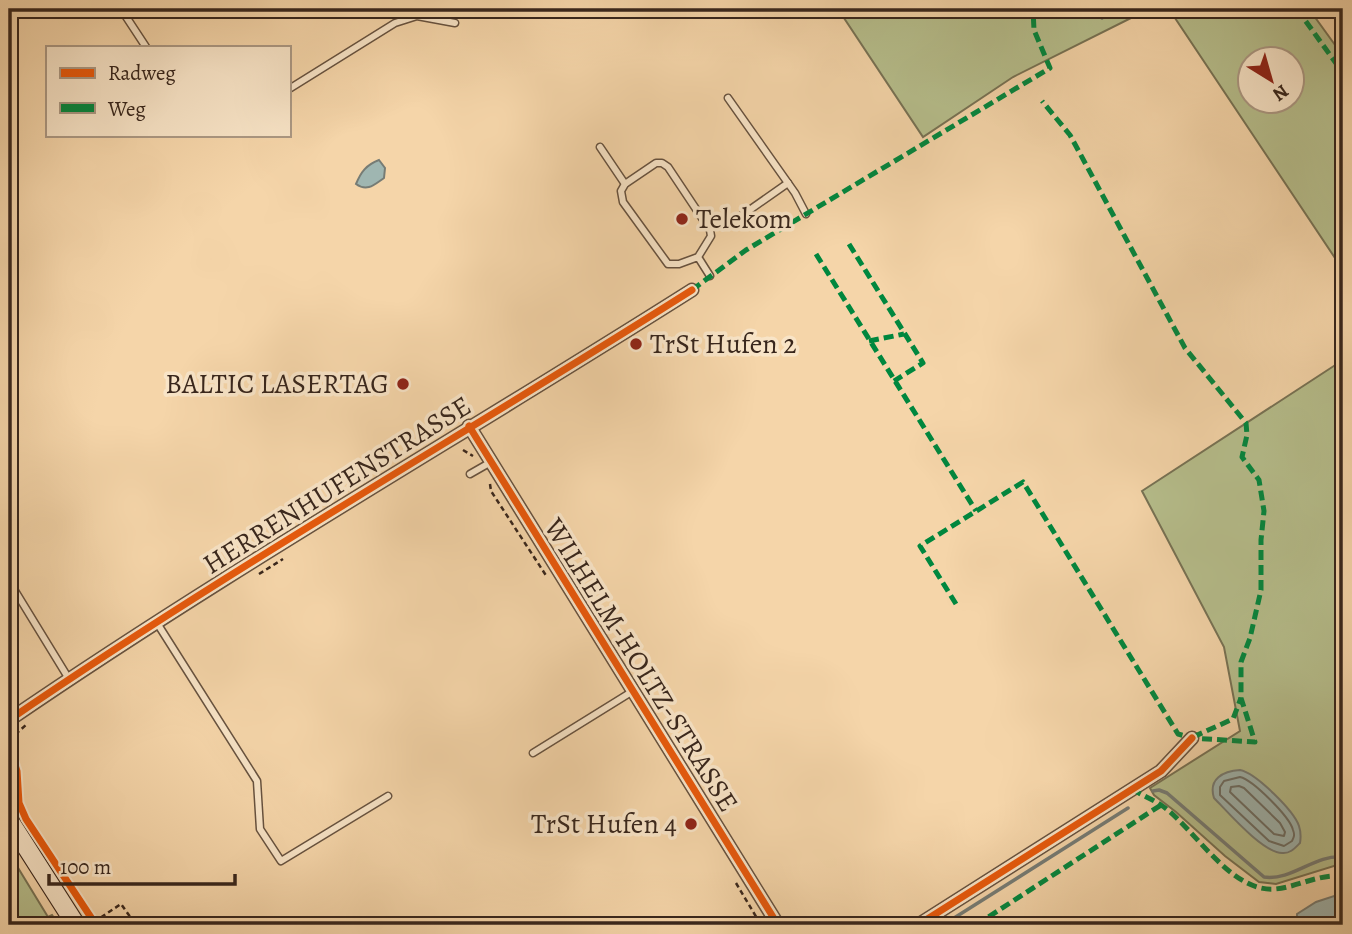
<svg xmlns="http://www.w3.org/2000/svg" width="1352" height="934" viewBox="0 0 1352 934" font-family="Alegreya,serif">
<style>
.green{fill:#b6be8c;stroke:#777254;stroke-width:2;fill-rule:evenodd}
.water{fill:#9fb6b1;stroke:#767c75;stroke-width:2}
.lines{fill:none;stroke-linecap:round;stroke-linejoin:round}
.shore{stroke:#6c6e66;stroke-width:2}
.stream{stroke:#767c75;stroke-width:3.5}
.service-casing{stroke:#67523f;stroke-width:9}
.minor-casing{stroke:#67523f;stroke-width:15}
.secondary-casing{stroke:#38261c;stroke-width:20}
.path{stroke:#38261c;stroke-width:2.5;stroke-dasharray:5 3.5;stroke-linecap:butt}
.service{stroke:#f8e4c7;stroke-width:6}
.minor{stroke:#f8e4c7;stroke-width:12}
.secondary{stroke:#f8e4c7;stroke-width:18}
.quiet{stroke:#00873e;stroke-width:5;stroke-dasharray:10 5;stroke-linecap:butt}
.cycleway-casing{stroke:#f8e4c7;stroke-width:11}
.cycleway{stroke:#e8590c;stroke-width:7}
.poi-dot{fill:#8f2418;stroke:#f8e4c7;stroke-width:2.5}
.labels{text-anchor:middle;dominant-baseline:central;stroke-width:7;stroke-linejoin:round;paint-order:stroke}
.poi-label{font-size:28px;fill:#38261c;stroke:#f8e4c7;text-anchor:start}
.street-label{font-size:28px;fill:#38261c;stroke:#f8e4c7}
</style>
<rect width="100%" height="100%" fill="#f5d5a9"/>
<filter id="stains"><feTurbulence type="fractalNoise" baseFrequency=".00286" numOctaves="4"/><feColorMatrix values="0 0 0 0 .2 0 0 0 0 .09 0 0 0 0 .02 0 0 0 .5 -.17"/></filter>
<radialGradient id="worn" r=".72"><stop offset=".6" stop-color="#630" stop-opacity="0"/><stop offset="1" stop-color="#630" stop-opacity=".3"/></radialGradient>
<g class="green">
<path d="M838 9H1149L1013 77 923 137Z"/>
<path d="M1169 9H1309L1343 56V270ZM1250 60H1292V102H1250Z"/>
<path d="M1343 360V867L1337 865 1276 884 1259 882 1225 856 1176 812 1154 795 1150 788 1240 731 1224 647 1142 491Z"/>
<path d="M9 768 15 775 20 810 63 879 29 835 9 802Z"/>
<path d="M9 853 48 917 52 915 59 925H9Z"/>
</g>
<g class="water">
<path d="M379 160 385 168 384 178C374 185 367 192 356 184 361 172 366 165 379 160Z"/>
<path d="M1240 770C1256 773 1294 811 1299 826 1301 832 1301 837 1300 843 1295 848 1290 854 1282 853 1262 852 1228 812 1214 798 1208 779 1223 771 1240 770Z"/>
<path d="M1334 896 1343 901V918L1337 925H1297V914L1316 902Z"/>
</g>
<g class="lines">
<g class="shore">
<path d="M1240 777C1253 780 1290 817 1293 830 1295 835 1294 837 1292 841L1284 846 1269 841 1220 795V787L1224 781Z"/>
<path d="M1239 786 1244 788 1280 823 1285 832 1284 836 1274 834 1230 792 1231 787Z"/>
</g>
<g class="stream">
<path d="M1102 18 1111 9"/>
<path d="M1153 791 1159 790 1167 793 1264 877C1292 881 1315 854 1343 857"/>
<path d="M943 925 1128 808"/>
</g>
<g class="service-casing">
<g id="service">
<path d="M121 9 146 47"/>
<path d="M289 89 395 23 417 16 455 23"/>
<path d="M728 98 795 193 806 214"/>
<path d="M600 147 625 184"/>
<path d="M741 216 788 183"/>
<path d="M698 257 711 236 710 230 668 167 662 163H656L625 184 621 191 623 202 668 264H679L698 257 710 276"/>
<path d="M470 474 491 462"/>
<path d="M9 581 69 679"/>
<path d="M157 623 257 781 260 829 281 861 388 796"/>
<path d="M533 753 633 691"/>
</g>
</g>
<g class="minor-casing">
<g id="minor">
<path d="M469 426 778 925"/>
<path d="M9 720C231 568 465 434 692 290"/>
<path d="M918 925 1161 771 1192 738"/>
</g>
</g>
<g class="secondary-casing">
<path id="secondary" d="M9 820 76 925"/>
</g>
<g class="path">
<path d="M463 450 473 456"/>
<path d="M490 484 491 491 547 577"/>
<path d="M259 574 283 559"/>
<path d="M9 740 27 724"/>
<path d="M736 883 761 925"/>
<path d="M94 922 121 904 136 925"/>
<path d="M898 925 907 920"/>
</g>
<use href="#service" class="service"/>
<use href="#minor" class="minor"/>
<use href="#secondary" class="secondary"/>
<g class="quiet">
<path d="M1297 9 1343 73"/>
<path d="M849 244 923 363 894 381"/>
<path d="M816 254 976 511"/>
<path d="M692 290 746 250 1050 68 1034 30 1033 9"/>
<path d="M869 341 904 334"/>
<path d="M956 604 920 546 1023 482 1178 734 1192 738 1255 742 1241 698V662L1250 638 1261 590V540L1264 511 1259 480 1242 457 1247 435 1246 423 1185 348 1070 135 1042 101"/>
<path d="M1193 737 1233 719 1241 698"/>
<path d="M1132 789C1141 795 1152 799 1161 805 1194 827 1230 893 1275 889 1298 887 1317 874 1343 876"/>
<path d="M976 925 1161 805"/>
</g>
<g class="cycleway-casing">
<g id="cycleway">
<path d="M469 426 778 925"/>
<path d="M9 720C231 568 465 434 692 290"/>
<path d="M9 747 17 771 19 803 26 819 96 925"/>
<path d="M918 925 1161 771 1192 738"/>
</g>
</g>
<use href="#cycleway" class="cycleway"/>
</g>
<g class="poi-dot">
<circle cx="682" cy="219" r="7"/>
<circle cx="636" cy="344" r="7"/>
<circle cx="403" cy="384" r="7"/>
<circle cx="691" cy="824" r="7"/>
</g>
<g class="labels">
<g class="poi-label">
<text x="696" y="219">Telekom</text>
<text x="650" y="344">TrSt Hufen 2</text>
<text x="389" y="384" text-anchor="end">BALTIC LASERTAG</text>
<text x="677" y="824" text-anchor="end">TrSt Hufen 4</text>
</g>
<g class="street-label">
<text transform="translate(337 485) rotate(-32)">HERRENHUFENSTRASSE</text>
<text transform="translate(641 665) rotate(58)">WILHELM-HOLTZ-STRASSE</text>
</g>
</g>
<rect width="1352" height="934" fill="none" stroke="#f5d5a9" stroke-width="35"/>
<rect x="10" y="10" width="1331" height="913" fill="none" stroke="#38261c" stroke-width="3.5"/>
<rect x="18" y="18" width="1317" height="899" fill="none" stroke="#38261c" stroke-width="2"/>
<rect x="46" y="46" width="245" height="91" fill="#f8e4c7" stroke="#ab9883" stroke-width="2"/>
<rect x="60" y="68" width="35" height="10" fill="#e8590c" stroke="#ab9883" stroke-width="2"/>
<text x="108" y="80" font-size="21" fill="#38261c">Radweg</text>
<rect x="60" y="103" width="35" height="10" fill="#00873e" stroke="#ab9883" stroke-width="2"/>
<text x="108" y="116" font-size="21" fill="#38261c">Weg</text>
<g transform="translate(1271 80) rotate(143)"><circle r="33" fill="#f8e4c7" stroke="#ab9883" stroke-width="2"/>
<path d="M0-5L12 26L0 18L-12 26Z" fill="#8f2418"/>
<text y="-10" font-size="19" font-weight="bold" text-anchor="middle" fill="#38261c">N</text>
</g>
<path d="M49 874v10h186v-10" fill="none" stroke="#38261c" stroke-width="3.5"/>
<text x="60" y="874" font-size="21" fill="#38261c" stroke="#f8e4c7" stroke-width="5" paint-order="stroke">100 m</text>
<rect width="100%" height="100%" filter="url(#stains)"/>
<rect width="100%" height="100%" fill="url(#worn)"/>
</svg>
